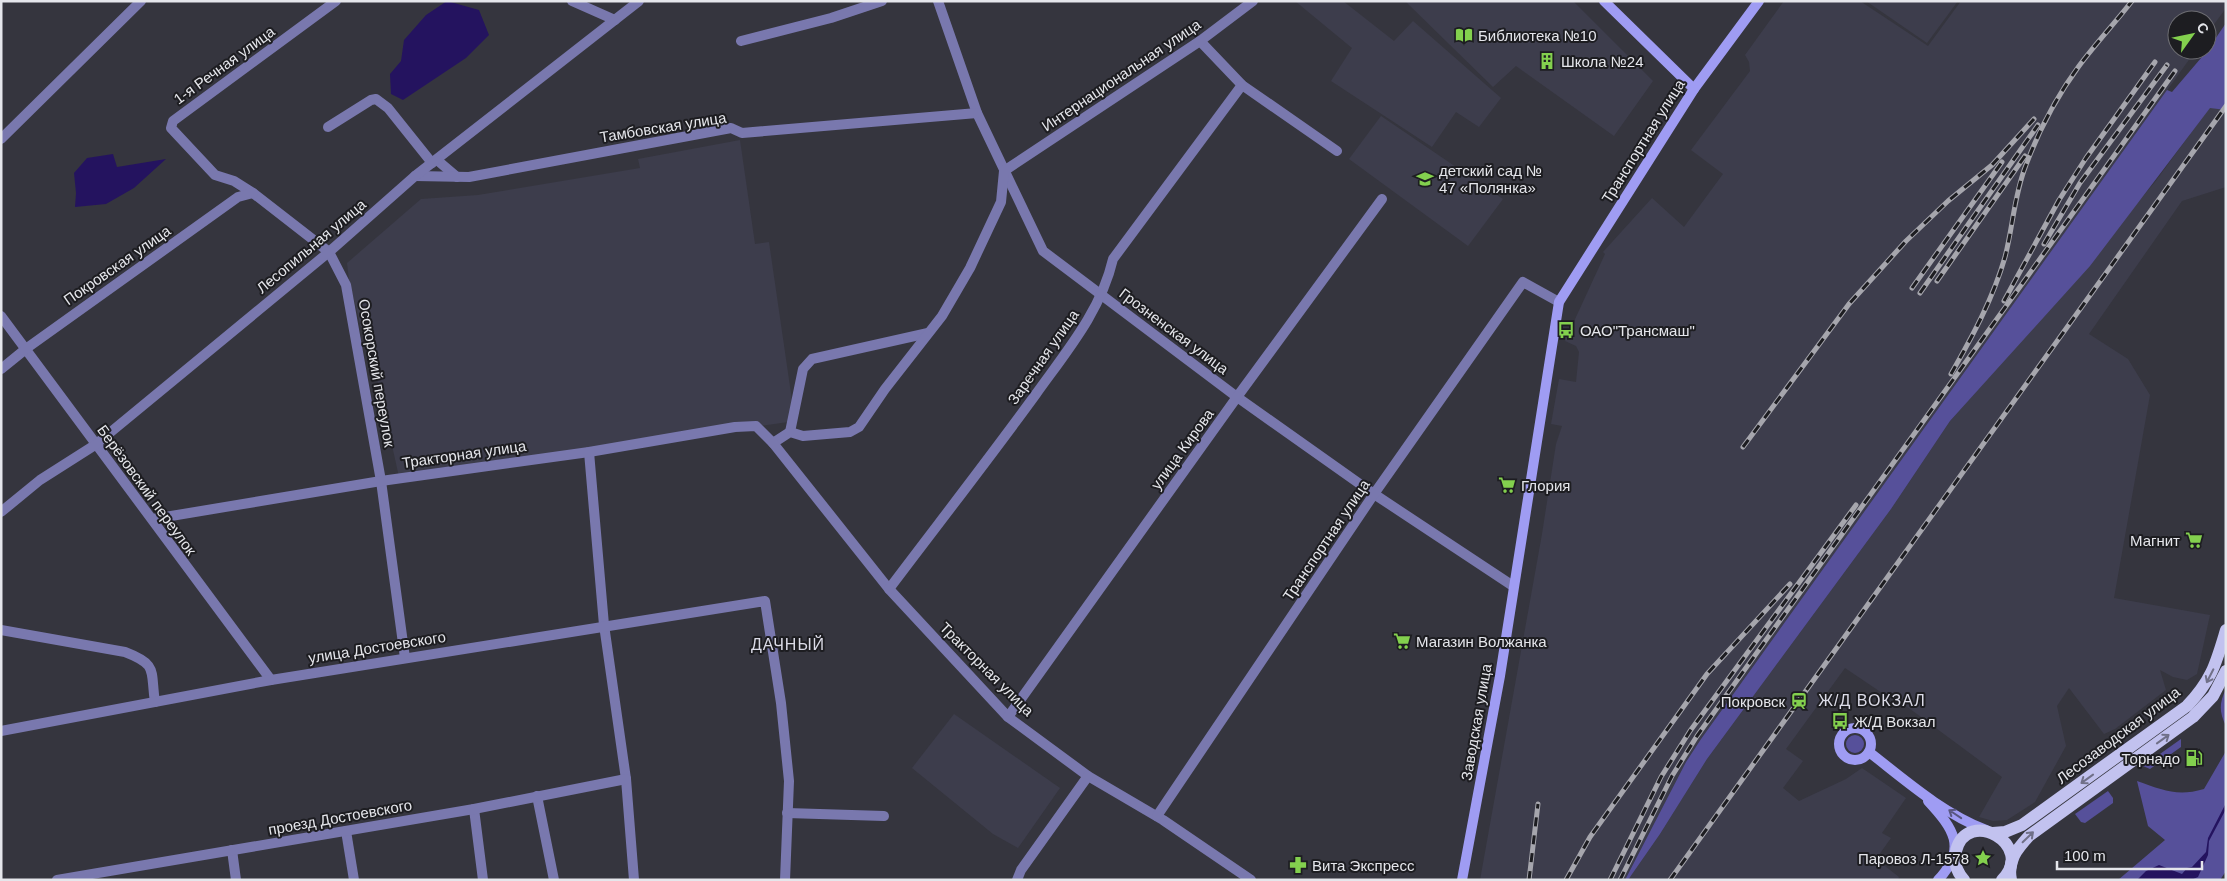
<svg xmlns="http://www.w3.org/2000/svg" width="2227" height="881" viewBox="0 0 2227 881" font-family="Helvetica,sans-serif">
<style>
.built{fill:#3d3d4c}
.green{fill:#56509a}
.water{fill:#24135f}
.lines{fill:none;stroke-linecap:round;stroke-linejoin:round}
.street{stroke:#7978ae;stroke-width:10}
.secondary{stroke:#9f9cf3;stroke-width:10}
.primary{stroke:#c2c2ef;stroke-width:12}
.rail-casing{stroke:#a6a6ad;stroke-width:5}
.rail{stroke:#1d1d21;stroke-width:3;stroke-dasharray:9;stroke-linecap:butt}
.oneway{stroke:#707088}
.oneway2{stroke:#58567f}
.labels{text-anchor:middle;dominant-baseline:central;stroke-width:4;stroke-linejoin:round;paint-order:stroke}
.poi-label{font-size:15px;fill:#e5e6eb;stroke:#1d1d21;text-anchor:start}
.street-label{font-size:15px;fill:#e5e6eb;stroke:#1d1d21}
.neighbourhood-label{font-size:16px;letter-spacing:1px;fill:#dbdbe7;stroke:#1d1d21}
</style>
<rect width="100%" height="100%" fill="#35353e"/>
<g class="built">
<path d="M1295 1H1343L1394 41 1413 21 1501 98 1479 127 1456 112 1432 147 1331 81 1352 48Z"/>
<path d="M1405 1H1573L1653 81 1614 136 1516 66 1493 87Z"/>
<path d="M1784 1H1860L1928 46 1961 1H2226V8L2207 34V20H2177V50H2196L1701 739 1686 762 1625 880H1480L1542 534 1556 444 1562 426 1551 424 1559 379 1576 382 1579 352 1576 346 1565 341 1605 254 1603 252 1652 198 1684 227 1723 174 1691 150 1750 71 1749 62 1745 55Z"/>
<path d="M1866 1H1958L1927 43Z"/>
<path d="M2210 107 2226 110V187L2182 201 2089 334 2128 359 2150 395 2114 598 2210 615 2197 674 2187 680 2173 677 2160 670 2166 690 2115 729 2104 734 2069 688 2057 706 2066 746 2035 802 2007 820 1993 821 1979 817 2002 777 1898 700 1888 697 1845 668 1786 749 1803 761 1783 788 1799 801 1846 779 1862 768 1906 798 1882 833 1891 838 1876 859 1899 877 1898 880H1628L1660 834 1707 759 1891 509 1950 421 2009 355 2155 182Z"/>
<path d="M1381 116 1503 199 1468 246 1349 159Z"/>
<path d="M740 140 755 244 769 242 795 421 399 477 378 382 373 375 349 280 347 263 421 199 478 195 640 168 638 159Z"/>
<path d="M954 714 1060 788 1018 848 993 834 912 768Z"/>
</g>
<g class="green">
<path d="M2226 23V110L2210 108 2090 266 1950 421 1891 509 1707 759 1660 834 1628 880H1625L1686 762 1701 739 2167 90 2172 92 2207 51Z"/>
<path d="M2226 689V726C2219 712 2219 703 2226 689Z"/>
<circle cx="1855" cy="744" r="9"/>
<path d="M2181 739V747L2150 769 2143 766Z"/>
<path d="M2226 751V871L2220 880H2118L2165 840 2148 826 2137 781C2163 790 2177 797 2204 789Z"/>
<path d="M2108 791 2113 798V803L2085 823 2081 822 2075 814Z"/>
</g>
<g class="water">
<path d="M447 1 479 10 489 35 466 58 403 100 391 94 390 74 401 61 404 40 426 15Z"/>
<path d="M113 154 117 167 166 159 134 188 106 204 75 207 76 193 74 173 87 158Z"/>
<path d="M2226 803V809L2209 841 2208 855 2198 877 2191 880H2137L2146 871 2159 865 2182 874 2187 868 2192 867 2206 852 2208 838Z"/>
</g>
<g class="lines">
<g class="street">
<path d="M336 1 173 121 171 128 215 175 234 181 253 193 329 252 346 285 381 481 405 658"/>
<path d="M572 1 615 20"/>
<path d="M938 1 977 113 1043 251 1237 397 1374 494 1513 586"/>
<path d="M741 41 831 18 882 1"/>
<path d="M1200 41 1242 85 1337 151"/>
<path d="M328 127 371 100 376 99 388 108 432 163"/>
<path d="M1 139 141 1"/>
<path d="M437 160 457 177"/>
<path d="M415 176 469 177 731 128 742 133 977 113"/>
<path d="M1 316 271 680"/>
<path d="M1 369 27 348 238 197 253 193"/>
<path d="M790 432 803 369 812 359 928 333"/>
<path d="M773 443 790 432 803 436 850 432 859 427 885 389 942 316 970 268 1001 202 1004 171 1200 41 1253 1"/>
<path d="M589 452 604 625 626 779 634 880"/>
<path d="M1 512 40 480 95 445 329 252 415 176 639 1"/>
<path d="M153 519 381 481 589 452 735 427 756 426 773 443 889 589 1008 717 1088 776 1163 820 1251 880"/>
<path d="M889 589C938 524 988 460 1036 394 1066 352 1101 311 1113 259L1242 85"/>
<path d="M1 630 125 652C159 665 150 671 155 702"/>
<path d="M1008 717 1237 397 1382 199"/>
<path d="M1 731 271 680 765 601 781 703 789 781 785 880"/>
<path d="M537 796 554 880"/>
<path d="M474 809 483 880"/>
<path d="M787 813 884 816"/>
<path d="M1157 816 1374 494 1523 282 1559 302"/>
<path d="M346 831 354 880"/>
<path d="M232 850 236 880"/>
<path d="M57 880 474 809 626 779"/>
<path d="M1017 880 1021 870 1088 776"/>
</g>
<g class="secondary">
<path d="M1604 1 1694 89"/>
<circle cx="1855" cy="744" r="16"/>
<path d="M1869 752C1905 780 1942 813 1986 830"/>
<path d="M1928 801C1953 828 1968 848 1938 880"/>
<path d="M1462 880 1500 676 1559 302 1694 89 1759 1"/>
</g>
<g class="primary">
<path d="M1993 833 2005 832 2022 825 2187 706C2212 680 2216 663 2226 630"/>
<path d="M1964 880C1957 872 1953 862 1956 851 1967 806 2037 845 2002 880"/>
<path d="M2011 880C2007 861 2017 849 2029 836L2193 717 2213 696 2226 671"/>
</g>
<g class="rail-casing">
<g id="rail">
<path d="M2044 244 2080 183 2167 65"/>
<path d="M1937 281 2025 156"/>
<path d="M1912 288 2002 162"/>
<path d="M1920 293 2038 125"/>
<path d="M2004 301 2059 200 2086 158 2155 62"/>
<path d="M1951 374C1972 337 1993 299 2005 257 2013 227 2014 195 2026 165 2039 130 2057 96 2079 66 2096 43 2115 23 2132 1"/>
<path d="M1743 447 1849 304 1906 241 1948 201 1992 165 2034 119"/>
<path d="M1529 880 1538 804"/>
<path d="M1566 880 1590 837 1707 674 1790 584"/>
<path d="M1610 880 1661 777 1690 731 1856 505"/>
<path d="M1620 880 1672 776 1697 736 2175 71"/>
<path d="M1670 880 2226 106"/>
</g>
</g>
<use href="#rail" class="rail"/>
</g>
<defs><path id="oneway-shaft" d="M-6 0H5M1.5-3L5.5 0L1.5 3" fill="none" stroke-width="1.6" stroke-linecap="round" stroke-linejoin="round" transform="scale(1.25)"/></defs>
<g class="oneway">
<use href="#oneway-shaft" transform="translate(2210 676) rotate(117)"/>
<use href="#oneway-shaft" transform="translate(2163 739) rotate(-36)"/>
<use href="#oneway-shaft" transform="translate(2087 779) rotate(144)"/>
<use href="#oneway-shaft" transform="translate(2028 837) rotate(-44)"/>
</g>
<use class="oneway2" href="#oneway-shaft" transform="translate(1955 814) rotate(-146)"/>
<defs>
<g id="library-bare" transform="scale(1.35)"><path d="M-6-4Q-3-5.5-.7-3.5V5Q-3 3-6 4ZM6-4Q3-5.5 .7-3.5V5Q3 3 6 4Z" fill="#83d04e" stroke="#1d1d21" stroke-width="2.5" paint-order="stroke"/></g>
<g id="building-bare" transform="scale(1.35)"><path d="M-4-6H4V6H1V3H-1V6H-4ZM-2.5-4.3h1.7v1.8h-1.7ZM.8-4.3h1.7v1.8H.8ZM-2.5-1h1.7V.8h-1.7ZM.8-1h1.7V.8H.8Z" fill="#83d04e" stroke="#1d1d21" stroke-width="2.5" paint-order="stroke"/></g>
<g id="school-bare" transform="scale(1.35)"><path d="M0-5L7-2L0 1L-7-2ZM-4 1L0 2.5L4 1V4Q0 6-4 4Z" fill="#83d04e" stroke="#1d1d21" stroke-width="2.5" paint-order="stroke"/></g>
<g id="bus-bare" transform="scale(1.35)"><path d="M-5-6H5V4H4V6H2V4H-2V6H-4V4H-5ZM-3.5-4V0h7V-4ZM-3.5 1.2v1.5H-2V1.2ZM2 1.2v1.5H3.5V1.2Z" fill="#83d04e" stroke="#1d1d21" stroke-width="2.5" paint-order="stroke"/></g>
<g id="supermarket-bare" transform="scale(1.35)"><path d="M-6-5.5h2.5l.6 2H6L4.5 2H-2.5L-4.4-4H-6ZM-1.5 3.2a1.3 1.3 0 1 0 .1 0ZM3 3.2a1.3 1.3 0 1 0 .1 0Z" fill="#83d04e" stroke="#1d1d21" stroke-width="2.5" paint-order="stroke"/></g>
<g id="station-bare" transform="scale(1.35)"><path d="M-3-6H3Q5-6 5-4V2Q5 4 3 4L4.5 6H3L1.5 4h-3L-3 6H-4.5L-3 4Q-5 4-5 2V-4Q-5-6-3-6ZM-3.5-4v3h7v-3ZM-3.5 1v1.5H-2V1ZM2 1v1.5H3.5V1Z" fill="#83d04e" stroke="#1d1d21" stroke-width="2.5" paint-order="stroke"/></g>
<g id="fuel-bare" transform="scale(1.35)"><path d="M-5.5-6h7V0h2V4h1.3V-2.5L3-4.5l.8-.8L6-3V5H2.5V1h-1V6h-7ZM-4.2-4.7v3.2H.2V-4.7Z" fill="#83d04e" stroke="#1d1d21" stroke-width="2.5" paint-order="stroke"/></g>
<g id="sight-bare" transform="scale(1.35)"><path d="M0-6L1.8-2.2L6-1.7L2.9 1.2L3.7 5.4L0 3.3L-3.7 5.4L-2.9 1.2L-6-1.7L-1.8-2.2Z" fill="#83d04e" stroke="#1d1d21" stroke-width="2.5" paint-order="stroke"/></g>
<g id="pharmacy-bare" transform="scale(1.35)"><path d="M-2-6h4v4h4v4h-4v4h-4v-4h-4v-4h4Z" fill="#83d04e" stroke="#1d1d21" stroke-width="2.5" paint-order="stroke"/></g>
</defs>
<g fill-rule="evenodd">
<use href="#library-bare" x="1464" y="35"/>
<use href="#building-bare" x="1547" y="61"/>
<use href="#school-bare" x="1425" y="179"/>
<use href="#bus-bare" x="1566" y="330"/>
<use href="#supermarket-bare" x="1507" y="485"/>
<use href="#supermarket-bare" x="2194" y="540"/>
<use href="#supermarket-bare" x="1402" y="641"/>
<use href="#station-bare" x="1799" y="701"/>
<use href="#bus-bare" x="1840" y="721"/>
<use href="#fuel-bare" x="2194" y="758"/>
<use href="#sight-bare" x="1983" y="858"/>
<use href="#pharmacy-bare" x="1298" y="865"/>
</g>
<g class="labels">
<g class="poi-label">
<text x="1478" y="35">Библиотека №10</text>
<text x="1561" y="61">Школа №24</text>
<text x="1439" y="170">детский сад №<tspan x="1439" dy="17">47 «Полянка»</tspan></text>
<text x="1580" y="330">ОАО"Трансмаш"</text>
<text x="1521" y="485">Глория</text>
<text x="2180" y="540" text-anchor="end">Магнит</text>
<text x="1416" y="641">Магазин Волжанка</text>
<text x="1785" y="701" text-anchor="end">Покровск</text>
<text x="1854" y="721">Ж/Д Вокзал</text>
<text x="2180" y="758" text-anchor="end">Торнадо</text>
<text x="1969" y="858" text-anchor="end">Паровоз Л-1578</text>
<text x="1312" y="865">Вита Экспресс</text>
</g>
<g class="street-label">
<text transform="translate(224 65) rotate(-36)">1-я Речная улица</text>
<text transform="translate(1121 75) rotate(-34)">Интернациональная улица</text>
<text transform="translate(663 127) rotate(-9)">Тамбовская улица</text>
<text transform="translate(1643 141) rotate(-58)">Транспортная улица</text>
<text transform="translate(311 246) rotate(-40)">Лесопильная улица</text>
<text transform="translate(117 265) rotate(-35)">Покровская улица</text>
<text transform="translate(1174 331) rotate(37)">Грозненская улица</text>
<text transform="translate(1043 357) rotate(-55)">Заречная улица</text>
<text transform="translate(377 373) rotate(80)">Осокорский переулок</text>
<text transform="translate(1182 449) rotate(-54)">улица Кирова</text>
<text transform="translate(464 454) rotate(-8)">Тракторная улица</text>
<text transform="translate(147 490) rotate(54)">Берёзовский переулок</text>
<text transform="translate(1326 540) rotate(-56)">Транспортная улица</text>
<text transform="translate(377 647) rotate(-9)">улица Достоевского</text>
<text transform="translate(987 669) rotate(45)">Тракторная улица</text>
<text transform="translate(1476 722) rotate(-80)">Заводская улица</text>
<text transform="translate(2118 735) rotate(-37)">Лесозаводская улица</text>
<text transform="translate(340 817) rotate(-10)">проезд Достоевского</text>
</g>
<g class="neighbourhood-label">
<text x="788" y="644">ДАЧНЫЙ</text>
<text x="1872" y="700">Ж/Д ВОКЗАЛ</text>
</g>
</g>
<rect width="2227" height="881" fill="none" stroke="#e5e6eb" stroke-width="5"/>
<g transform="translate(2192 35) rotate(57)"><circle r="24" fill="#1d1d21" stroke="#6d6d72"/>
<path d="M0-4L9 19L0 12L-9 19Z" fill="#83d04e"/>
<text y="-8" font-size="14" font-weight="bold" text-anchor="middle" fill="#e5e6eb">С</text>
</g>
<path d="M2057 861v8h145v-8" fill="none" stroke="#e5e6eb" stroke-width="2.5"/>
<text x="2064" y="861" font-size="15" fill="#e5e6eb" stroke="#1d1d21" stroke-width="4" paint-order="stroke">100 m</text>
</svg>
